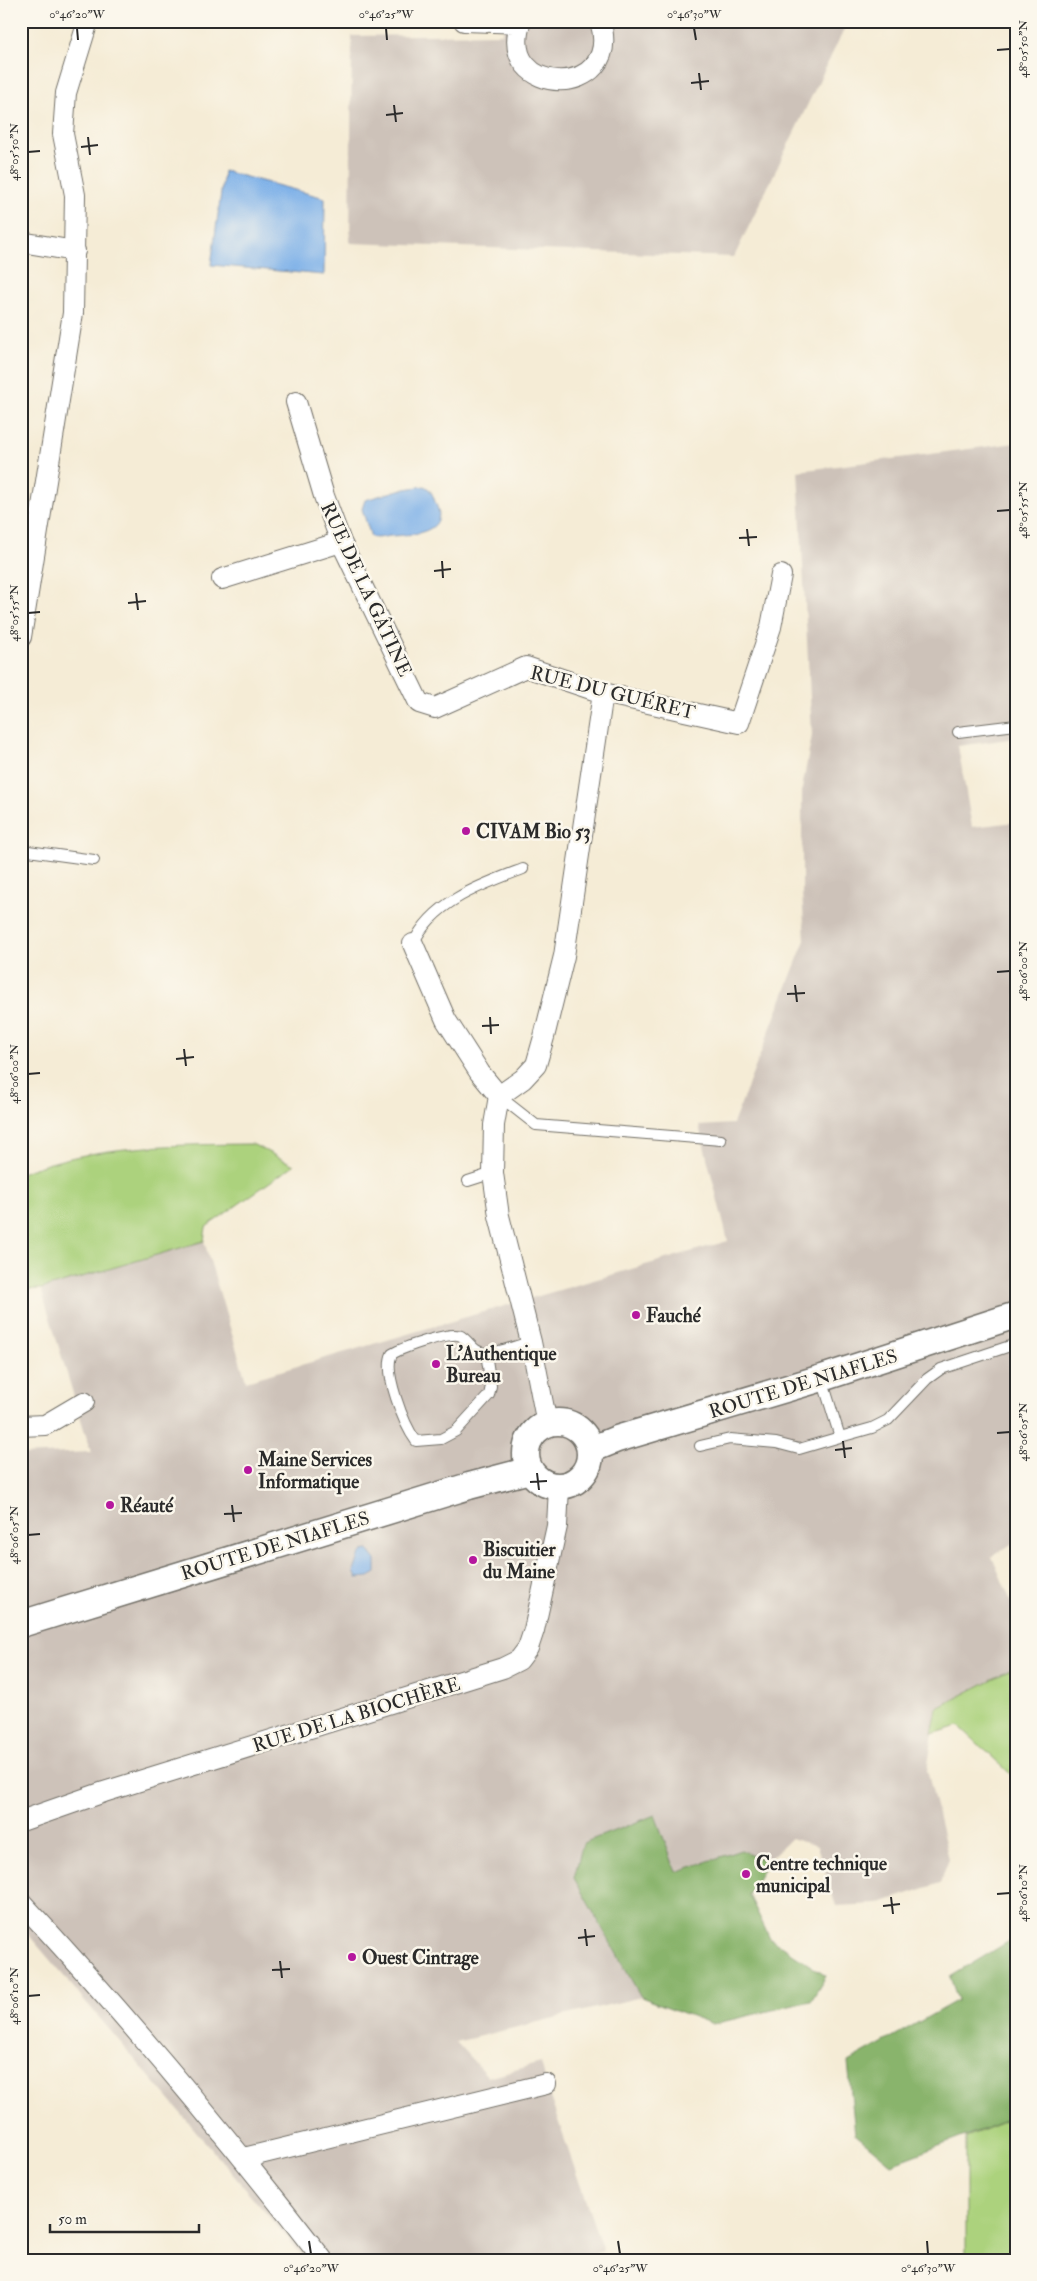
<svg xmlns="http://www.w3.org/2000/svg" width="1037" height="2281" viewBox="0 0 1037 2281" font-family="'IM FELL Double Pica',serif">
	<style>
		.industrial { fill: #cdc2b9 }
		.green { fill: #acd27d; stroke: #6c7e54 }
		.forest { fill: #89b46c; stroke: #5a704c }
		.water { fill: #7aafe8; stroke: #526d8a }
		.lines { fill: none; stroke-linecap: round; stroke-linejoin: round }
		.service-casing { stroke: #726f67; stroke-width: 12 }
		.minor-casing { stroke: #726f67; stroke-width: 22 }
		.tertiary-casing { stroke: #726f67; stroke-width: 29 }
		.service { stroke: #fff; stroke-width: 10 }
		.minor { stroke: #fff; stroke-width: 20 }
		.tertiary { stroke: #fff; stroke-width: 26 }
		.ticks { fill: none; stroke: #2b2b2b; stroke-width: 2 }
		.poi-dot { fill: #b5179e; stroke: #fbf7ec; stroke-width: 2 }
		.labels { text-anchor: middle; stroke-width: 5; stroke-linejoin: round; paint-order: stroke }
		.street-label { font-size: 19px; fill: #2b2b2b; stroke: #fbf7ec }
		.poi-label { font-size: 19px; font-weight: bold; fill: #2b2b2b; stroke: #fbf7ec; text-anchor: start }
		.neatline { fill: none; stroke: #2b2b2b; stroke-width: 2 }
		.ticks-label { font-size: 12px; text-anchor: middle; fill: #2b2b2b }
	</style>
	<rect width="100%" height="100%" fill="#fbf7ec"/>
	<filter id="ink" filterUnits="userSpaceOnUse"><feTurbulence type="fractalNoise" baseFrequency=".02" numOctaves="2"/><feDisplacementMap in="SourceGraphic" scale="10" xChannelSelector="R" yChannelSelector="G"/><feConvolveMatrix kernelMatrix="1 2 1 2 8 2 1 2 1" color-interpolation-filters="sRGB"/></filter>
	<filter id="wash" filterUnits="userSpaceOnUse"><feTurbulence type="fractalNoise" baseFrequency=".0096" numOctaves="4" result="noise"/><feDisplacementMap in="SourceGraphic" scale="20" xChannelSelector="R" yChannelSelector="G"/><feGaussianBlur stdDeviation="1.12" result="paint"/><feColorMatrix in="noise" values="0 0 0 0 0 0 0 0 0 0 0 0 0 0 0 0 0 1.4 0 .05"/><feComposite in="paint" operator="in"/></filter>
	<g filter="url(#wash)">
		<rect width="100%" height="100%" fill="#f5ecd6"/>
		<!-- industrial -->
		<path class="industrial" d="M506 21H848L734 257 350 243 352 36 502 34Z
			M1016 443V738L958 746 972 827 1016 822V1131L1007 1133 1016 1177V1541L992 1557 1016 1613V1667L937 1709 927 1770 949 1859 940 1883 877 1904 836 1906 817 1846 791 1838 767 1861 741 1850 676 1872 574 1878 641 1997 456 2042 488 2077 541 2063 550 2097 603 2251 575 2260H306L21 1926V1455L91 1452 41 1289 204 1241 246 1381 728 1241 699 1126 733 1124 805 940 802 893V789L812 735 798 471Z"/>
		<!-- green -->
		<path class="green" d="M252 1144 294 1165 206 1227 204 1241 41 1289 21 1290V1173C95 1144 175 1145 252 1144Z
			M1016 1667V1779L959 1726 932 1734 937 1708Z
			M1016 2117V2260H966V2137Z"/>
		<!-- forest -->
		<path class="forest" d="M655 1815 676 1872 741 1850 767 1861 749 1895 770 1939 826 1976 811 2001 713 2024 641 1997 574 1878 583 1843Z
			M1016 1937V2117L891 2164 855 2134 848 2062 958 2000 950 1977Z"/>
		<!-- water -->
		<path class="water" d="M224 171 325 198 324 275 211 265Z
			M424 486C432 489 433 497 436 504 450 534 409 535 390 536 383 537 377 539 371 537L362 509 365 500 399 490Z
			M368 1550 376 1560V1573L369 1577 357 1578 354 1572 359 1556 363 1551Z"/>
	</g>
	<g filter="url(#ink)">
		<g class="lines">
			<!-- service casing -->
			<g class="service-casing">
				<path id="service" d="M958 732 1016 725
					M21 850 94 860
					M413 944C433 901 481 885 523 869
					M499 1096 536 1125 721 1140
					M468 1181 493 1173
					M486 1353 491 1386 489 1395 456 1431 441 1439 416 1441C404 1425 383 1372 392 1354 402 1348 452 1330 461 1336 470 1342 474 1353 486 1353 499 1353 517 1345 531 1342
					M840 1437 872 1428 888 1420 927 1379 941 1369 1016 1344
					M700 1446 730 1439 776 1443 799 1449 840 1437 822 1379"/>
			</g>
			<!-- minor casing -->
			<g class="minor-casing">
				<path id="minor" d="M464 21 520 23
					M521 21C494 99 625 101 600 21
					M21 242 75 251
					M296 402 324 496 341 542 419 703 435 708 526 667 603 693 739 723 771 627 781 575
					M222 579 341 542
					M21 637 73 313 75 195 63 134 66 93 88 21
					M413 944 446 1020 480 1073 499 1096 494 1125 493 1173 499 1216 531 1342 547 1424
					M499 1096 523 1079 536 1065 544 1037 564 956 603 693
					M21 1426 45 1425 84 1402
					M21 1821 104 1792 503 1668 519 1660 528 1648 534 1630 557 1526 559 1487
					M21 1902C128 2017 227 2136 323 2260
					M244 2158 546 2084"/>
			</g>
			<!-- tertiary casing -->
			<g class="tertiary-casing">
				<path id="tertiary" d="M526 1454a32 32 0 1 1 64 0a32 32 0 1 1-64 0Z
					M590 1450 617 1439 822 1378 1016 1315
					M21 1624 469 1486 530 1470"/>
			</g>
			<!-- service -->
			<use href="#service" class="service"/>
			<!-- minor -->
			<use href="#minor" class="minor"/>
			<!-- tertiary -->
			<use href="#tertiary" class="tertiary"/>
		</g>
	</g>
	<!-- ticks -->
	<path class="ticks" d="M77 28 78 40M386 28 387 40M694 28 696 40M997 50 1010 49M699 73 701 90M691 83 709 81M394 105 396 122M386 115 403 113M88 137 90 155M81 147 98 145M28 152 40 151M997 511 1010 510M747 529 749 546M739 538 757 537M442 561 443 578M434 571 451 569M136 593 138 610M128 603 146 601M28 613 40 612M997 972 1010 971M795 985 797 1002M787 994 805 993M490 1017 491 1034M482 1026 499 1025M184 1049 186 1066M176 1059 194 1057M28 1074 40 1073M997 1433 1010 1432M843 1441 845 1458M835 1450 852 1448M537 1473 539 1490M530 1482 547 1481M232 1505 234 1522M224 1514 242 1513M28 1535 40 1534M997 1894 1010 1893M891 1897 893 1914M883 1906 900 1904M585 1929 587 1946M578 1938 595 1936M280 1961 282 1978M272 1970 290 1969M28 1996 40 1995M309 2241 311 2254M618 2241 620 2254M927 2241 928 2254"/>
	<!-- markers -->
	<g class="poi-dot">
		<circle cx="466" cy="831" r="5"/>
		<circle cx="636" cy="1315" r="5"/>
		<circle cx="436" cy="1364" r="5"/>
		<circle cx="248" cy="1470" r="5"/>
		<circle cx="110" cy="1505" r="5"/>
		<circle cx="473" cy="1560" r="5"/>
		<circle cx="746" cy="1874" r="5"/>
		<circle cx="352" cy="1957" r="5"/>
	</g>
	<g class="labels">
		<!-- street labels -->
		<g class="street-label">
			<text transform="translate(367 589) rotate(65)" y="7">RUE DE LA GÂTINE</text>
			<text transform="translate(613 692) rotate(14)" y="7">RUE DU GUÉRET</text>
			<text transform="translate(803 1383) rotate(-17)" y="7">ROUTE DE NIAFLES</text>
			<text transform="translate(275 1545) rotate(-17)" y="7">ROUTE DE NIAFLES</text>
			<text transform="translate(356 1714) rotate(-17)" y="7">RUE DE LA BIOCHÈRE</text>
		</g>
		<!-- poi labels -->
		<g class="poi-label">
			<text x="476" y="838">CIVAM Bio 53</text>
			<text x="646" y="1322">Fauché</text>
			<text x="446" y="1360">L'Authentique<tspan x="446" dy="22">Bureau</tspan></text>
			<text x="258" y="1466">Maine Services<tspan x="258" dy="22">Informatique</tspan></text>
			<text x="120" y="1512">Réauté</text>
			<text x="483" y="1556">Biscuitier<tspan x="483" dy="22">du Maine</tspan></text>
			<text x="756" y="1870">Centre technique<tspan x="756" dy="22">municipal</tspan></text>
			<text x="362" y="1964">Ouest Cintrage</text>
		</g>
	</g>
	<!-- margin -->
	<rect width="1037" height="2281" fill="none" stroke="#fbf7ec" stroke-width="55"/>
	<!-- scale -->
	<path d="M50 2224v8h149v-8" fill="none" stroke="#2b2b2b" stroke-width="2.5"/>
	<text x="58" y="2224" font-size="15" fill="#2b2b2b" stroke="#fbf7ec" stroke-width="4" paint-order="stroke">50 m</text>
	<rect x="28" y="28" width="982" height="2226" class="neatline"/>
	<g class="ticks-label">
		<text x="77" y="18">0°46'20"W</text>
		<text x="386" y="18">0°46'25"W</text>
		<text x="694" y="18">0°46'30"W</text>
		<text transform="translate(1023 49) rotate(-90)" y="4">48°05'50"N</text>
		<text transform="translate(14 152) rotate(-90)" y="4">48°05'50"N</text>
		<text transform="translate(1023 510) rotate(-90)" y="4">48°05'55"N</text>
		<text transform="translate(14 613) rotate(-90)" y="4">48°05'55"N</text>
		<text transform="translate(1023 971) rotate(-90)" y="4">48°06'00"N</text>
		<text transform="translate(14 1074) rotate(-90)" y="4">48°06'00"N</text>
		<text transform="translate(1023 1432) rotate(-90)" y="4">48°06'05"N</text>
		<text transform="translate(14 1535) rotate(-90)" y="4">48°06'05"N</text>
		<text transform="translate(1023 1893) rotate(-90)" y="4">48°06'10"N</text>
		<text transform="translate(14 1996) rotate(-90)" y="4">48°06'10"N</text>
		<text x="311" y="2272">0°46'20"W</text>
		<text x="620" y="2272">0°46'25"W</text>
		<text x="928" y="2272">0°46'30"W</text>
	</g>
</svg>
